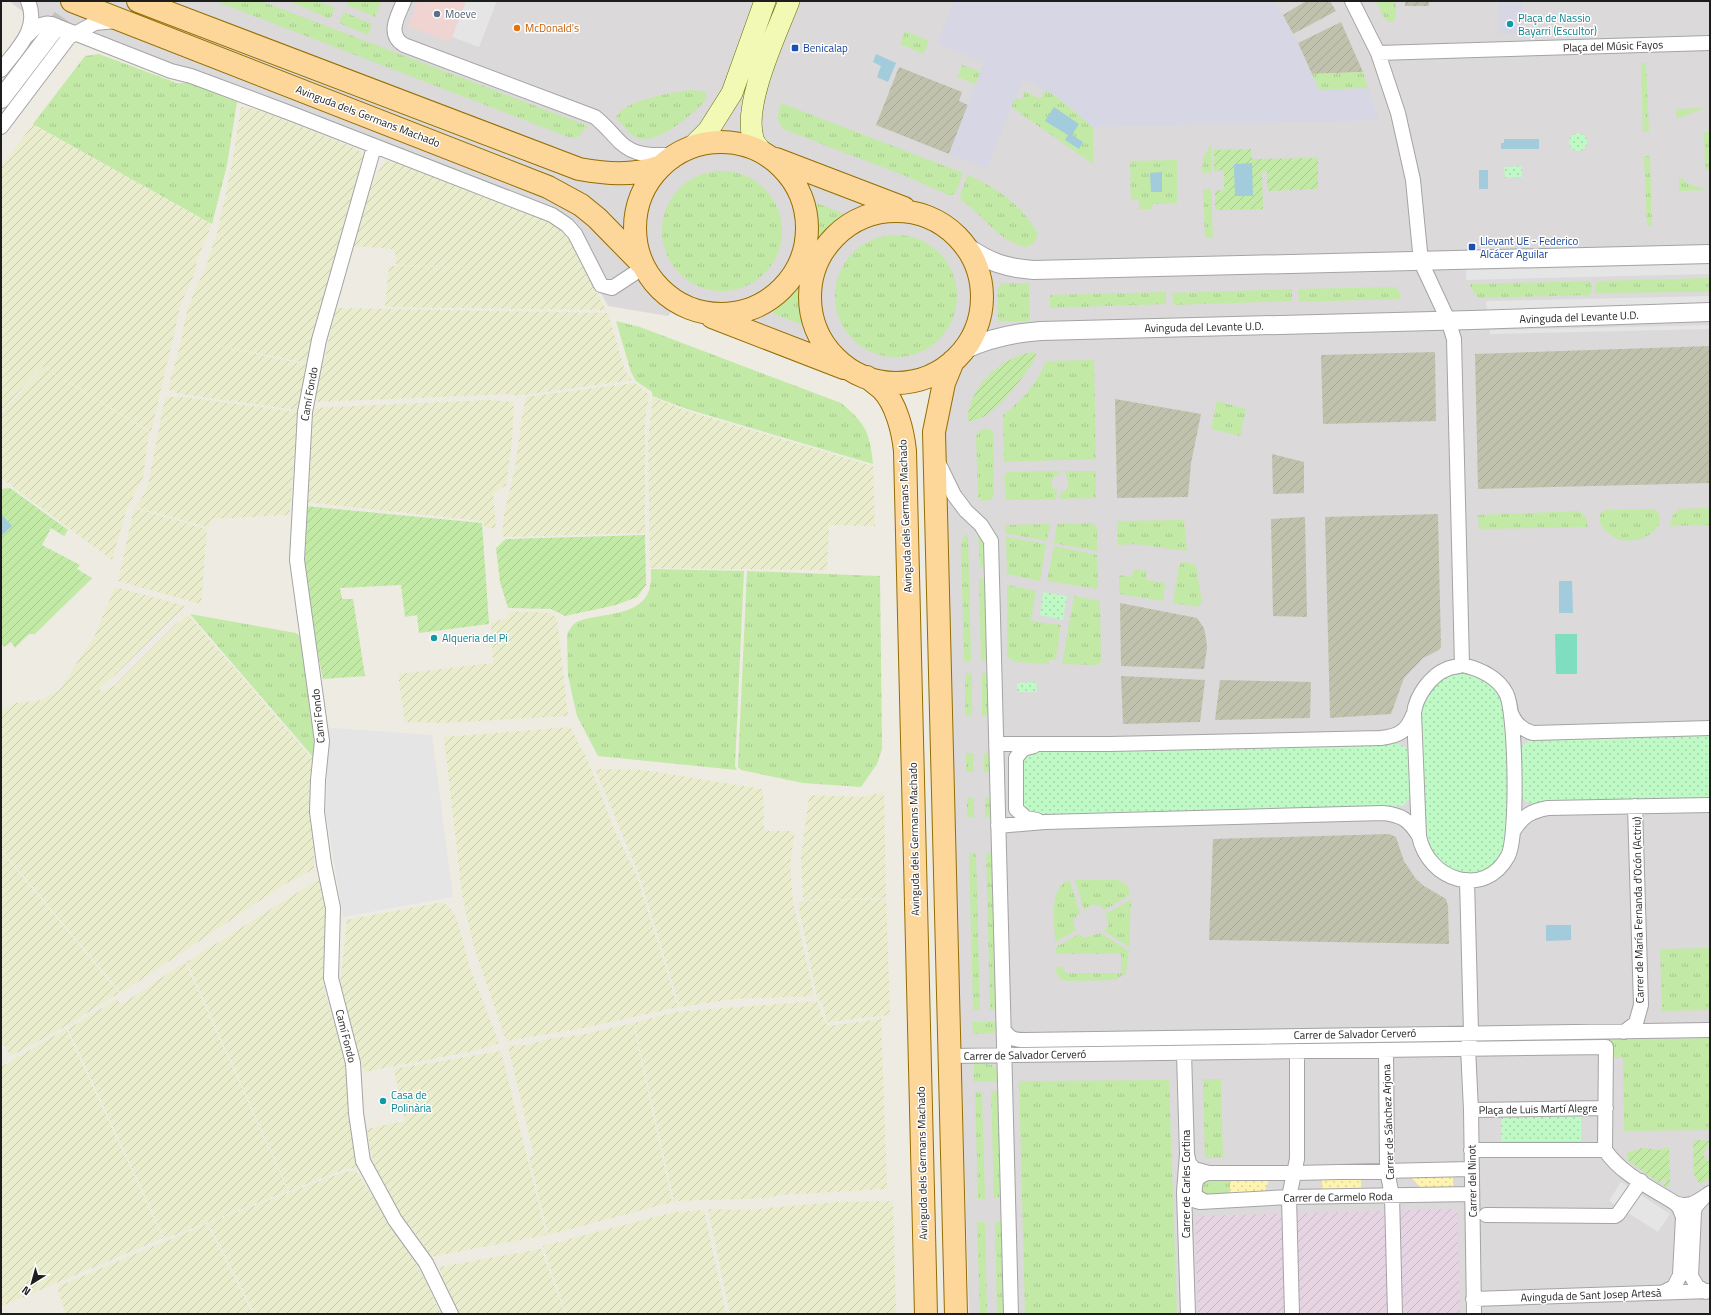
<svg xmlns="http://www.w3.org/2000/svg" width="1711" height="1315" viewBox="0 0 1711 1315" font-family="'Titillium Web',sans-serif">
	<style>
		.residential { fill: #dbd9d9 }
		.commercial { fill: #efd4d1 }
		.industrial { fill: url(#industrial-furrows) }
		.construction { fill: url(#construction-furrows) }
		.farmland { fill: url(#farmland-furrows) }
		.grass { fill: url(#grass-tufts) }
		.sand { fill: url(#sand-dots) }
		.park { fill: url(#park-dots) }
		.garden { fill: url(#garden-furrows) }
		.pitch { fill: #7fdebf }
		.parking { fill: #e5e5e5 }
		.plaza { fill: #d7d6e4 }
		.water { fill: #a2cbdc }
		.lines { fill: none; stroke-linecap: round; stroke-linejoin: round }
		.tertiary-tunnel { stroke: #c4c2bb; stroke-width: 18; stroke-dasharray: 18 9; stroke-linecap: butt }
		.minor-casing { stroke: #a4a4a4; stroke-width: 16 }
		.tertiary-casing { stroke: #a4a4a4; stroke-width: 20 }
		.secondary-casing { stroke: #607304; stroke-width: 22 }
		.primary-casing { stroke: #956d00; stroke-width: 24 }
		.minor { stroke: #fff; stroke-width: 14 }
		.tertiary { stroke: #fff; stroke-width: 18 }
		.secondary { stroke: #f2f9b5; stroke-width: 21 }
		.primary { stroke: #fcd799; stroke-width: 22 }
		.service-dot { fill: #5c6f8a; stroke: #fff; stroke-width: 1.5 }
		.culture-dot { fill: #0f9aa8; stroke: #fff; stroke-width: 1.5 }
		.food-dot { fill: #e8710a; stroke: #fff; stroke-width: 1.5 }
		.transit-dot { fill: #1a4fb4; stroke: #fff; stroke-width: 1.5 }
		.labels { text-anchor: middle; stroke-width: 3; stroke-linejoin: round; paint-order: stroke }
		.service-label { font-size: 11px; fill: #4e5e75; stroke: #fff; text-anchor: start }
		.culture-label { font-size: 11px; fill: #0d838f; stroke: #fff; text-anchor: start }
		.food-label { font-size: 11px; fill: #c56008; stroke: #fff; text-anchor: start }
		.street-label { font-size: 11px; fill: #1d1d1d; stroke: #fff }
		.transit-label { font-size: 11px; fill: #164399; stroke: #fff; text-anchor: start }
	</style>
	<defs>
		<pattern id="industrial-furrows" width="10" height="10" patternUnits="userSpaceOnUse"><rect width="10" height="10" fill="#e7d4e2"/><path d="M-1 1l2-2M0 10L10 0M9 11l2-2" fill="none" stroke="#c6b6c1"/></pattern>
		<pattern id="construction-furrows" width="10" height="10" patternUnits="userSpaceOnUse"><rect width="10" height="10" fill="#c1c2ae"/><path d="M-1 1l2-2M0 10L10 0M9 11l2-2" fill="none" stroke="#a5a695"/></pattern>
		<pattern id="farmland-furrows" width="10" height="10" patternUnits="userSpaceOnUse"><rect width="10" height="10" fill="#e9edcd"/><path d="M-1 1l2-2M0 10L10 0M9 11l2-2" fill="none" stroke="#c7cbb0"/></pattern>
		<pattern id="grass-tufts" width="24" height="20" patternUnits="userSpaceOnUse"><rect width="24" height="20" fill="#c3e9a7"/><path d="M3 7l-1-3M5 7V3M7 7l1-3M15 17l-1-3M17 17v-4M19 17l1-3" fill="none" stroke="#a7c78f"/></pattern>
		<pattern id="sand-dots" width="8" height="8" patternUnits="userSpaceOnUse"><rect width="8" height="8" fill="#fff4af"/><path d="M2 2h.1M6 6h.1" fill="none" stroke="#dad196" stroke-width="1.8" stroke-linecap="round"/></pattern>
		<pattern id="park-dots" width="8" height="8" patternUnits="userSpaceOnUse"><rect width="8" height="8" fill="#bef9c6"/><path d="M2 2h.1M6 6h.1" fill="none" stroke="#a3d5aa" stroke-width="1.8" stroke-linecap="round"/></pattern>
		<pattern id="garden-furrows" width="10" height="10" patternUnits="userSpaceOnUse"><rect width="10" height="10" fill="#c3e9a7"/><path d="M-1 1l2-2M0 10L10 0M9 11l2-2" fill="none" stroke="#a7c78f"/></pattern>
	</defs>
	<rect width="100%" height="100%" fill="#eeebe2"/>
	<!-- residential -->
	<path class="residential" d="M9 1H1710V1314H969L945 528 938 369 913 386 893 384 843 368 678 303 668 316 608 306 569 234 556 221 44 28Z"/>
	<!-- commercial -->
	<path class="commercial" d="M418 1H466L450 42 408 26Z"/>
	<!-- industrial -->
	<path class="industrial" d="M1457 1209 1460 1314H1198L1195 1216Z"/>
	<!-- construction -->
	<path class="construction" d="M1306 1H1330L1336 11 1293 34 1283 15Z
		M1405 1H1429V6H1405Z
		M1341 22 1363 72 1312 74 1298 43Z
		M899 67 962 92 959 101 968 105 949 154 876 125Z
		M1710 346V483L1478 489 1475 354Z
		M1435 352 1436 421 1323 424 1321 355Z
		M1115 399 1201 414 1191 463 1188 497 1117 498Z
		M1272 454 1304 462V493L1273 494Z
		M1438 514 1441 647 1439 650 1423 658 1404 678 1391 714 1330 718 1325 517Z
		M1305 517 1307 617 1273 616 1271 519Z
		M1120 603 1197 618 1204 628 1206 638 1207 648 1204 669 1121 666Z
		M1121 676 1205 680 1200 722 1123 724Z
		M1220 680 1311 682 1310 718 1215 720Z
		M1389 834 1396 837 1404 861 1416 879 1424 886 1446 899 1448 906 1449 944 1209 940 1213 839Z"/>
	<!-- farmland -->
	<path class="farmland" d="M241 107 256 109 358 149 363 156 306 363 181 338 188 307 207 264 218 230 232 164Z
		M33 124 212 224 196 262 197 268 181 303 151 432 42 366 1 411V168Z
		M385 161 398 162 556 224 572 243 584 269 606 310 385 307 389 266 475 267 396 265 395 251 393 249 353 246 371 184Z
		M335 308 608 313 625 371 632 380 517 396 510 394 317 402 315 400 314 394 327 349Z
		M182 338 307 365 297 410 180 394 168 389Z
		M43 367 149 432 143 477 126 511 112 560 1 478V414Z
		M635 383 649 395 645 419V533L504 537 502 535 504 515 515 468 522 417 526 397Z
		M165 397H183L298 412 290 511 288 515 211 519 209 527H207L135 507 142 498 148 485Z
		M653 397 687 411 873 466 875 526 829 525 827 570 650 568 648 441Z
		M489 400 512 402 514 404 512 441 506 485 493 493 496 528H485L483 521 304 502 311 408Z
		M134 508 207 529 201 604 118 581Z
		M115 587 185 606 115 675 99 688 102 692 114 686 176 624 188 615 314 761 309 798 314 832V869L285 884 121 993 1 849V711L15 703 42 700 60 689 95 635Z
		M510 611 552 613 557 619 568 716 441 723 405 722 398 674 493 663 491 623 506 618Z
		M570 727 588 761 614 829 636 874 678 1007 583 1028 506 1041 473 944 462 894 444 737Z
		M595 769 643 770 763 789 764 831H795L790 864 793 902 814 996 733 999 680 1007 638 872Z
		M884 792 886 898 803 900 801 857 809 797 811 795 862 797Z
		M1 851 119 993 64 1027 11 1056 1 1041Z
		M319 879 328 916 329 948 323 962 324 990 345 1059 359 1168 345 1169 289 1191 187 962Z
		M886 899 890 1015 827 1022 823 1005 817 997 798 903 800 901Z
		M443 902 452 910 457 920 470 968 499 1043 474 1051 364 1072 340 985 347 920Z
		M185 962 288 1191 167 1238 164 1237 68 1029 117 999 121 1005Z
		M817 1001 825 1022 829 1026 881 1019 887 1189 779 1195 768 1198 674 1201 634 1023 675 1012Z
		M633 1023 672 1202 548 1235 529 1156 534 1155 508 1046 527 1045 549 1039 586 1034Z
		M66 1029 163 1238 2 1306 1 1067Z
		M501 1051 546 1235 430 1257 420 1239 398 1211 373 1166 367 1129 405 1121 394 1069Z
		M356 1171 421 1272 441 1314H255L208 1223 344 1172Z
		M893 1201 896 1314H730L708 1209 746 1210 835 1202Z
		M704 1210 726 1314H566L543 1246 674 1212Z
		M207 1224 253 1314H66L57 1287Z
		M541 1249 565 1314H458L446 1289 439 1267Z"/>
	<!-- grass -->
	<path class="grass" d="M215 1H261L588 126 578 137 571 138Z
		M289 1H317L335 8 330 19Z
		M348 1H381L375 17 347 5Z
		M1376 1H1396V18L1393 21 1389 22 1384 18Z
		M344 12 372 24 368 35 339 23Z
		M905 31 929 41 923 54 900 44Z
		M99 54 177 83H191L237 102 227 165 212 224 33 124 85 56Z
		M1641 63H1646L1649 132H1643Z
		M962 65 981 72 976 84 957 77Z
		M1363 72 1368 88 1319 90 1312 74Z
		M691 90 706 92V100C694 113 655 148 635 137 628 133 622 124 616 117 627 99 671 93 691 90Z
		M1045 90 1056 96 1093 127V164L1011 107 1014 97 1022 100 1025 91 1040 99Z
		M781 103 963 173 956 192 952 195H949L903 175 788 131 782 128 777 118Z
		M1705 108 1677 119 1676 109Z
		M1704 132H1710V170H1705Z
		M1211 145 1212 172 1202 173 1203 158Z
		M1644 156H1649L1650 158 1652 226H1647Z
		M1177 160V203L1153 204 1152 209H1139V200H1131L1130 161Z
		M662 231a60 60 0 1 1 120 0a60 60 0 1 1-120 0Z
		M968 175C997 188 1022 205 1038 234L1034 243 1026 247C998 242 983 214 961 200L960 195Z
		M1679 178 1685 180V183L1708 190 1679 191Z
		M1203 189H1211L1213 237 1205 238Z
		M817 203 842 213 846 216V220L827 237 810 263 805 289 807 321 800 324 776 315 771 310C773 302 786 295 792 288 805 272 812 252 813 231 813 223 811 215 811 207Z
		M835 296a61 61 0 1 1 122 0a61 61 0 1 1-122 0Z
		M1710 278V292L1595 293 1596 282 1598 281Z
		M1589 281 1591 283 1592 292 1589 295 1478 298 1470 286 1471 284Z
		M1002 283H1029L1030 321H998V288Z
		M1396 287 1401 295V298L1397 299 1299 302 1298 289Z
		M1292 289V301L1173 305 1172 293Z
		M1166 292V304L1050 308V295Z
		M616 321 640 327 841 403C865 423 870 432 873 464L687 409 652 396V392L636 381 631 372Z
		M1094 360 1096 459 1004 462 1003 415C1022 401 1037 383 1046 361Z
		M1217 401 1246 409 1240 436 1211 429Z
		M985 428 991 430 993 434 994 495 991 500 983 501 978 498V495L976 436 979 431Z
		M1061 471 1060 474 1054 477C1050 482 1051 488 1057 491L1056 499 1006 500 1004 477 1007 472Z
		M1065 471H1096V498L1059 499 1061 492 1066 490 1069 485Z
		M1710 508V525L1672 526 1669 528 1673 515 1679 509Z
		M1654 509C1676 524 1633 556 1607 532 1600 526 1598 520 1601 512L1606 510Z
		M1579 511 1586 517 1588 527 1479 529 1478 515Z
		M1184 520 1187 551 1134 544 1118 545 1117 521Z
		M1093 523 1097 528V551L1054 543 1057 524Z
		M1050 524 1047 541 1005 533V525Z
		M978 530 985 546 986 568 980 567Z
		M964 535H968L971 661H964L961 544Z
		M1006 537 1046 544 1040 581 1007 574Z
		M1054 546 1097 555 1098 589 1047 581Z
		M1182 562 1192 563 1196 566 1202 602 1198 607 1173 603 1179 566Z
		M651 569 744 571 735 766 737 770 598 756 577 716 568 676 567 634C570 629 573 623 579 621 600 613 644 617 650 587 651 582 651 575 651 569Z
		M1133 569 1147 571 1146 580 1165 583 1163 601 1119 594V575L1132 577Z
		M747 571 880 576 882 749 877 764 861 787 803 783 741 770 738 767Z
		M979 578 987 579 989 660 981 661Z
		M1007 585 1036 591 1031 621 1061 625 1056 659H1049V664L1014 662 1007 656Z
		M1074 596 1100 601 1101 661 1097 665 1062 664Z
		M190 614 296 633 301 637 317 741 314 758Z
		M965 673H972V716H965Z
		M982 673H989L990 715H982Z
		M966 753H973V772H966Z
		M984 753H991V772H984Z
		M967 798H974V817H967Z
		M985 798H992V817H985Z
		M969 853H976L980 1010H973Z
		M986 853H993L997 1010H990Z
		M1117 880C1124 882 1130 886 1130 895L1104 910 1101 906 1094 904 1084 910 1075 880Z
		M1066 881H1070L1080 913C1073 918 1072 921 1076 930L1055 942C1055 922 1048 894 1066 881Z
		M1131 900 1129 947 1104 931 1109 925 1105 914Z
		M1100 933 1129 951 1126 973 1115 980 1068 981 1060 979 1056 972 1055 968 1064 967 1065 973H1121V954H1056V947L1079 934 1084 938Z
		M1710 948V1010L1662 1011 1660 949Z
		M972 1022H998L996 1031 993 1033 973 1034Z
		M1710 1038V1130L1624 1131 1623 1058H1611L1610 1040Z
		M974 1062 992 1065 998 1072 999 1081 974 1082Z
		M1203 1079H1221L1223 1158H1205Z
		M1169 1080 1177 1314H1025L1019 1081Z
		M991 1091H999L1001 1198H994Z
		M975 1092H982L985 1199H978Z
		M1230 1179V1193L1203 1194 1201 1193 1203 1180Z
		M977 1222H985L987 1314H980Z
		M995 1222H1002L1004 1314H997Z"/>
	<!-- sand -->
	<path class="sand" d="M1410 1176H1453V1188H1421Z
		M1361 1178V1190L1322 1191V1179Z
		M1230 1179H1269L1265 1192 1230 1193Z"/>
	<!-- park -->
	<path class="park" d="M1569 142a9 9 0 1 1 18 0a9 9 0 1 1-18 0Z
		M1522 166V177L1505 178 1504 167Z
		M1043 592 1067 596 1063 620 1040 615Z
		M1461 672 1476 675 1492 685 1501 698 1505 713 1509 833 1505 848 1492 866 1483 872 1467 875 1444 867 1426 842 1421 715C1425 690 1437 678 1461 672Z
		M1036 682 1037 692H1017V683Z
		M1710 735V799L1535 804 1526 802 1519 793 1520 747 1529 741Z
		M1396 744C1404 745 1408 748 1409 755L1410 798 1403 806 1036 816 1023 810 1021 761 1028 754 1033 752Z
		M1501 1115H1581V1141H1501Z"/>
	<!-- garden -->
	<path class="garden" d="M1251 149 1252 159 1318 158V189L1269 191 1267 187V171H1262L1263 209 1215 210V191L1224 190V170L1214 171V150Z
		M1033 352 1036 354 1034 360C1024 377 990 423 969 421 966 417 968 413 969 409 976 381 1005 356 1033 352Z
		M10 488 68 530 64 536 51 528 42 545 80 565 77 569 92 578 35 634H29L15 648 11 642 4 647 1 643V489Z
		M305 506 482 523 489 624 419 633 417 615 405 617 401 585 340 588 342 599H353L365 676 323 679 314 635 304 563Z
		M645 535 646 585 637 597 616 605 565 616 551 609 508 608 500 582 496 548 506 539Z
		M1699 1140 1710 1141 1703 1155 1710 1162V1178L1700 1184 1694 1175 1693 1141Z
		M1669 1147 1670 1183 1667 1188 1663 1185 1666 1183V1180H1662L1661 1184 1627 1160 1628 1152 1643 1148 1660 1150Z"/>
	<!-- pitch -->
	<path class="pitch" d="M1555 634H1577V674H1556Z"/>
	<!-- parking -->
	<path class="parking" d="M466 1H497L479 47 452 37Z
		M1710 264V274L1466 280V270Z
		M1710 296V305L1487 310 1486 301Z
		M1710 325V329L1490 334V330Z
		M334 728 432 735 453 897 343 917 326 814 328 729Z
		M1621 1182 1670 1214 1658 1232 1609 1201Z"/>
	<!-- plaza -->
	<path class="plaza" d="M954 1H1274L1293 34 1319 90 1368 88 1379 120 1093 127 1056 96 1023 79 987 168 949 154 984 63 937 44Z
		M1498 1H1522L1523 33 1499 34Z"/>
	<!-- water -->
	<path class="water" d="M876 54 896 63 888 82 877 77 881 66 873 62Z
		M1054 107 1079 124 1072 135 1083 142 1079 149 1065 140 1068 135 1045 121Z
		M1504 139H1539V149H1501V143H1504Z
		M1252 163 1253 196H1235L1234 164Z
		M1479 170H1488V189H1479Z
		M1162 172V192H1151L1150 173Z
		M1 514 12 526 1 536Z
		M1559 581H1572L1573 613H1559Z
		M1546 925H1571V940L1546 941Z"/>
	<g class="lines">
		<!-- tertiary-tunnel -->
		<path class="tertiary-tunnel" d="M52 32 73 1"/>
		<!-- minor casing -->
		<g class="minor-casing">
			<path id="minor" d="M404 1C398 16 386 34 404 45L595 117C605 125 612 134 621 143 636 157 655 155 674 155
				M1352 1 1378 53 1398 113 1413 180 1421 262 1448 320 1454 339 1462 665
				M59 27 171 71 191 76 290 113 552 215 567 225 575 234 601 285 612 288 644 267
				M28 35C39 22 52 19 64 32
				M1378 53 1710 43
				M1 70C17 49 40 29 28 1
				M1 127 69 37 95 23 116 21
				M374 147 319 340 305 412 297 560 322 741 318 780 317 812 324 864 333 908 331 978 353 1063 356 1113 363 1161 395 1220 426 1263 451 1314
				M938 462 954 495 966 511 981 525 991 541 1011 1314
				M1462 665C1480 669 1497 676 1506 693 1516 711 1518 837 1508 856 1485 899 1428 881 1419 836L1414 713C1416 696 1431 675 1447 669 1451 667 1457 667 1462 665Z
				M1512 715C1516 725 1523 730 1533 733L1710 728
				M996 744H1110L1381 738C1399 736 1407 731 1413 715
				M1034 746 1023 749 1016 758V809L1026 818 1037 820
				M998 826 1045 822 1383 813C1402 815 1409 820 1419 836
				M1514 830C1523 816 1531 811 1548 808L1710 805
				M1467 880 1471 1032 1468 1048 1471 1110 1474 1314
				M1004 1030C1009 1039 1015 1040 1025 1040L1710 1030
				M1624 1032 1636 1023 1641 1005 1635 806
				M1386 1050 1387 1170 1392 1196 1395 1314
				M1184 1053 1187 1154 1184 1192 1188 1314
				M949 1056 1606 1047 1605 1150C1621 1174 1651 1188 1675 1203 1689 1209 1698 1201 1710 1193
				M1471 1110 1606 1108
				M1471 1150H1605
				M1187 1154 1189 1163 1194 1169 1209 1173H1295L1471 1169
				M1184 1192 1193 1200 1200 1202 1289 1197 1472 1194
				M1703 1198 1695 1207 1694 1213 1691 1276 1697 1286 1706 1292
				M1204 1201 1195 1196C1194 1183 1195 1176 1209 1173
				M1486 1215 1615 1216 1618 1214 1641 1181
				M1664 1292 1674 1287 1680 1275 1683 1217 1679 1207 1675 1203
				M1473 1299 1710 1291
				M1292 1314 1289 1197 1297 1159V1051"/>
		</g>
		<!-- tertiary casing -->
		<g class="tertiary-casing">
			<path id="tertiary" d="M1 99 52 32
				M967 247C989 262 1006 268 1033 270L1710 254
				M964 350C989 338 1013 333 1041 331L1472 320 1710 312"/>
		</g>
		<!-- secondary casing -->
		<g class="secondary-casing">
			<path id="secondary" d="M694 145 708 131 732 93 765 1
				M763 153C760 149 754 144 753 138 743 103 776 35 789 1"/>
		</g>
		<!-- primary casing -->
		<g class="primary-casing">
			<path id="primary" d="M72 1 548 187 581 205 597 218 643 265
				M138 1 579 169C607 174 632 176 659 167
				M635 228a86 86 0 1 1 172 0a86 86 0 1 1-172 0Z
				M776 159 904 208
				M810 297a86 86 0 1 1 172 0a86 86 0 1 1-172 0Z
				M712 317 844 368
				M953 361 944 383 934 432 956 1314
				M867 377C872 381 877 385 882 389 896 403 903 431 905 451L926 1314"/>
		</g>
		<!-- minor -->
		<use href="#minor" class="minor"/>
		<!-- tertiary -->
		<use href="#tertiary" class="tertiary"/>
		<!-- secondary -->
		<use href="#secondary" class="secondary"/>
		<!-- primary -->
		<use href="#primary" class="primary"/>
	</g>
	<!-- markers -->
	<circle class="service-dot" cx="437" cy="14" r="4"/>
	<g class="culture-dot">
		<circle cx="1510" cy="24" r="4"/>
		<circle cx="434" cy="638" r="4"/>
		<circle cx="383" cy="1101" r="4"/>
	</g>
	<circle class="food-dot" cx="517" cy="28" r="4"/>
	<g class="transit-dot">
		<rect x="791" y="44" width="8" height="8" rx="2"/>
		<rect x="1468" y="243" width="8" height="8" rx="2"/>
	</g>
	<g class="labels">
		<!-- service labels -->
		<g class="service-label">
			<text x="445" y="18">Moeve</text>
		</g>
		<!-- culture labels -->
		<g class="culture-label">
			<text x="1518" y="22">Plaça de Nassio<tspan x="1518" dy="13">Bayarri (Escultor)</tspan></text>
			<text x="442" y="642">Alqueria del Pi</text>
			<text x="391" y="1099">Casa de<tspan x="391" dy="13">Polinària</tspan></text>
		</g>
		<!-- food labels -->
		<g class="food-label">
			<text x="525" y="32">McDonald's</text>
		</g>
		<!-- street labels -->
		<g class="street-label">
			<text transform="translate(1613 46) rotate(-2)" y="4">Plaça del Músic Fayos</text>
			<text transform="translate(368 116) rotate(21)" y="4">Avinguda dels Germans Machado</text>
			<text transform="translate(1579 317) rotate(-2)" y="4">Avinguda del Levante U.D.</text>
			<text transform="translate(1204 327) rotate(-1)" y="4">Avinguda del Levante U.D.</text>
			<text transform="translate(309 394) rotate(-80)" y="4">Camí Fondo</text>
			<text transform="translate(905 516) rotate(-92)" y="4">Avinguda dels Germans Machado</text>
			<text transform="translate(318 716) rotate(-96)" y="4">Camí Fondo</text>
			<text transform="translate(914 839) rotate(-91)" y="4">Avinguda dels Germans Machado</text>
			<text transform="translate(1638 910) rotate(-91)" y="4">Carrer de María Fernanda d'Ocón (Actriu)</text>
			<text transform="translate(1355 1034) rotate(-1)" y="4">Carrer de Salvador Cerveró</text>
			<text transform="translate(346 1036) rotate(76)" y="4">Camí Fondo</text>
			<text transform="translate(1025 1055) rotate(-1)" y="4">Carrer de Salvador Cerveró</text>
			<text transform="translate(1538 1109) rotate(-1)" y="4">Plaça de Luis Martí Alegre</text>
			<text transform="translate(1388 1122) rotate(-92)" y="4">Carrer de Sánchez Arjona</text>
			<text transform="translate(922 1163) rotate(-91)" y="4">Avinguda dels Germans Machado</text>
			<text transform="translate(1472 1181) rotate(-91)" y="4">Carrer del Ninot</text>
			<text transform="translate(1186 1184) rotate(-90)" y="4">Carrer de Carles Cortina</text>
			<text transform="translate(1338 1197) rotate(-1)" y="4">Carrer de Carmelo Roda</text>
			<text transform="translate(1591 1295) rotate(-2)" y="4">Avinguda de Sant Josep Artesà</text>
		</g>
		<!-- transit labels -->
		<g class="transit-label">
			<text x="803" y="52">Benicalap</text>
			<text x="1480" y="245">Llevant UE - Federico<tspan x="1480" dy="13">Alcácer Aguilar</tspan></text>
		</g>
	</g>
	<!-- border -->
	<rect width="1711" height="1315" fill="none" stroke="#1d1d1d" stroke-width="4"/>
	<!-- north arrow -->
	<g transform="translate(32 1283) rotate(217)" stroke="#ffffff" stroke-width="3" paint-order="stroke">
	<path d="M0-3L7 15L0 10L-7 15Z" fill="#1d1d1d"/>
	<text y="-6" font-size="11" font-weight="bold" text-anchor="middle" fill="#1d1d1d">N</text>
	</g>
</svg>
